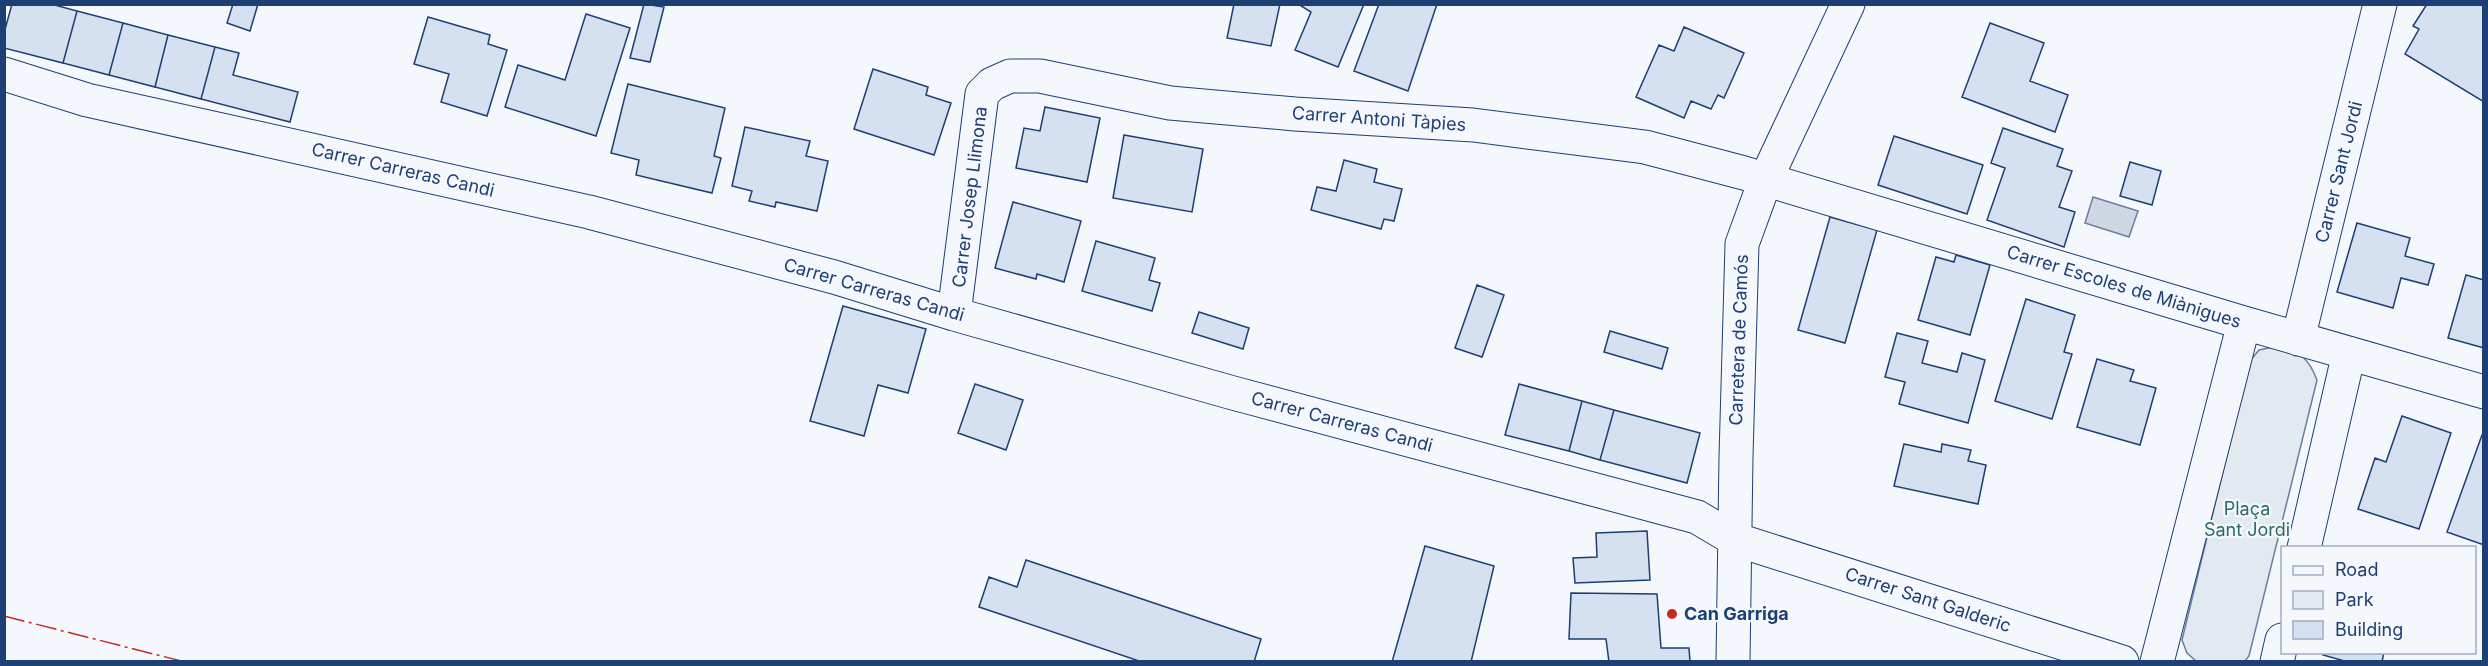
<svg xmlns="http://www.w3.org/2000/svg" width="2488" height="666" viewBox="0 0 2488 666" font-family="Inter,sans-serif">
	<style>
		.green { fill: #e3e9f0; stroke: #687fa3; stroke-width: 1.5 }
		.water { fill: #cfd7e4; stroke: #687fa3; stroke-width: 1.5 }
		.building { fill: #d5e0f0; stroke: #1d3f73; stroke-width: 1.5 }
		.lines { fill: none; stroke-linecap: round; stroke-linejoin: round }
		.minor-casing { stroke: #1d3f73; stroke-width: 35 }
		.minor { stroke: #f4f7fb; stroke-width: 33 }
		.power { stroke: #c62828; stroke-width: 1.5; stroke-dasharray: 21 4.5 3 4.5; stroke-linecap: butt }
		.poi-dot { fill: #c62828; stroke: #f4f7fb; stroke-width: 2 }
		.labels { text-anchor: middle; stroke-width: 4.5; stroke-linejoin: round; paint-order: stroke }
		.street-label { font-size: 18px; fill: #1d3f73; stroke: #f4f7fb }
		.park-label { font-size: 18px; fill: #2c6c60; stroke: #f4f7fb }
		.poi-label { font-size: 18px; font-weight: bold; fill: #1d3f73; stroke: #f4f7fb; text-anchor: start }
	</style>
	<rect width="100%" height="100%" fill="#f4f7fb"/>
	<!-- green -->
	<path class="green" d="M2278 346C2301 353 2308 357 2317 380L2249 656 2245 661H2196L2187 653 2182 640 2250 361 2259 350Z"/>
	<!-- water -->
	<path class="water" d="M2093 197 2138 211 2129 237 2085 223Z"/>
	<!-- building -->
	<path class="building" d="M12 4H51L77 11 63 63 4 48V33Z
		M233 4H258L250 31 227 23Z
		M644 4 664 7 650 62 630 58Z
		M1234 4H1280L1271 46 1227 38Z
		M1298 4H1364L1338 67 1295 50 1311 12Z
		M1379 4H1437L1408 91 1354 71Z
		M2427 4H2484V102L2405 54 2419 29 2413 26Z
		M77 11 123 23 109 75 63 63Z
		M586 14 630 28 596 136 505 107 518 65 565 80Z
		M428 17 490 35 488 44 507 50 487 116 441 102 449 74 414 64Z
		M123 23 168 35 155 87 109 75Z
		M1990 23 2044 43 2030 81 2068 95 2055 132 1962 97Z
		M1684 27 1744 53 1724 98 1718 95 1711 109 1691 101 1684 118 1636 97 1659 45 1674 51Z
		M168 35 215 47 201 99 155 87Z
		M215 47 239 53 233 75 298 92 290 122 201 99Z
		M873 69 928 87 926 95 951 103 934 155 854 129Z
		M628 84 725 108 714 156 721 158 712 193 636 175 639 160 611 153Z
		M1045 107 1100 118 1087 182 1016 168 1024 128 1040 131Z
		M745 127 810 141 806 156 828 161 817 211 776 202 775 207 749 201 752 191 732 186Z
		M2003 128 2063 149 2057 166 2072 171 2059 207 2075 212 2064 247 1987 220 2005 168 1991 163Z
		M1124 135 1203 149 1192 212 1113 198Z
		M1894 136 1983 165 1967 214 1878 185Z
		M1344 160 1377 169 1374 182 1402 189 1394 221 1384 219 1381 229 1311 210 1317 187 1336 191Z
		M2130 162 2161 171 2152 205 2120 196Z
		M1013 202 1081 221 1064 282 1037 274 1036 279 995 268Z
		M1830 217 1877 230 1845 343 1798 330Z
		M2357 223 2410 238 2405 256 2434 264 2428 285 2401 278 2393 308 2337 292Z
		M1096 241 1155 258 1149 280 1160 283 1152 311 1082 291Z
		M1956 255 1990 265 1970 335 1918 320 1936 257 1954 262Z
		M2466 275 2484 280V348L2448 338Z
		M1477 285 1504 295 1482 357 1455 348Z
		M2026 299 2075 315 2064 352 2072 354 2052 419 1995 401Z
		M843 306 926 329 908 393 878 385 864 436 810 421Z
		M1199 312 1249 328 1243 349 1192 333Z
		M1610 331 1668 348 1662 369 1604 352Z
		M1897 333 1928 341 1922 363 1957 372 1962 353 1985 360 1968 423 1899 404 1905 382 1885 377Z
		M2097 359 2134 370 2130 381 2156 388 2140 445 2077 427Z
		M975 384 1023 400 1006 450 958 433Z
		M1519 384 1582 401 1569 451 1505 435Z
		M1582 401 1614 410 1600 460 1569 451Z
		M1614 410 1700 433 1687 483 1600 460Z
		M2402 416 2451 433 2419 529 2358 509 2375 458 2386 462Z
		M2482 435 2484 436V545L2447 532Z
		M1904 444 1941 452 1942 444 1971 450 1968 461 1986 465 1978 504 1894 486Z
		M1647 531 1650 580 1575 583 1573 558 1597 557 1596 533Z
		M1425 546 1494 566 1471 662H1392Z
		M1026 560 1261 639 1254 662H1142L979 607 989 577 1017 587Z
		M1571 593 1657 594 1661 648H1689L1690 662H1609L1606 639H1569Z
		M2323 652H2384L2382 662H2348L2323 655Z"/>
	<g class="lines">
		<!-- minor casing -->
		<g class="minor-casing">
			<path id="minor" d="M4 74 87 100 589 212 834 277 954 314 1233 393 1697 517 1734 539 2122 662
				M954 314 982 94 992 84 1010 76H1040L1170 103 1295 114 1473 125 1645 147 1744 173 2244 323 2484 392
				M2298 339 2380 4
				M2304 548 2349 353
				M1733 662 1736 457 1742 244 1765 181 1848 4
				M2157 662 2244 323
				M2277 662 2282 640"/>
		</g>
		<!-- minor -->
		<use href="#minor" class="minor"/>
		<!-- power -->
		<path class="power" d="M4 616 185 662"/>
	</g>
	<!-- markers -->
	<circle class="poi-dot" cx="1672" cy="614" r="6"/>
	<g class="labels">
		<!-- street labels -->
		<g class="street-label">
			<text transform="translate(1379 119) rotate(4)" y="6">Carrer Antoni Tàpies</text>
			<text transform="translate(403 170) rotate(13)" y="6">Carrer Carreras Candi</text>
			<text transform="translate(2339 172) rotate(-76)" y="6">Carrer Sant Jordi</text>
			<text transform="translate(970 197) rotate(-83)" y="6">Carrer Josep Llimona</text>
			<text transform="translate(2124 287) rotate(17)" y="6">Carrer Escoles de Miànigues</text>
			<text transform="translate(874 290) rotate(16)" y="6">Carrer Carreras Candi</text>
			<text transform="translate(1739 340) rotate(-88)" y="6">Carretera de Camós</text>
			<text transform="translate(1342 422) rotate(15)" y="6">Carrer Carreras Candi</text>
			<text transform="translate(1928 600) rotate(18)" y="6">Carrer Sant Galderic</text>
		</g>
		<!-- park labels -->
		<g class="park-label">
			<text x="2247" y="515">Plaça<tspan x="2247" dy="21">Sant Jordi</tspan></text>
		</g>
		<!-- poi labels -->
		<g class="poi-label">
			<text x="1684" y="620">Can Garriga</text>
		</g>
	</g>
	<!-- border -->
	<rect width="2488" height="666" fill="none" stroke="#1d3f73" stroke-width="12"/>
	<!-- legend -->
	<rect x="2281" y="546" width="195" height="108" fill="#f4f7fb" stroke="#9eadc5" stroke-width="1.5"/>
	<rect x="2293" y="566" width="30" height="9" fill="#f4f7fb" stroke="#9eadc5" stroke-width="1.5"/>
	<text x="2335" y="576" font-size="18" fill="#1d3f73">Road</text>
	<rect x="2293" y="591" width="30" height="18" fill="#e3e9f0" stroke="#9eadc5" stroke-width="1.5"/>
	<text x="2335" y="606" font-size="18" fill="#1d3f73">Park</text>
	<rect x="2293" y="621" width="30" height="18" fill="#d5e0f0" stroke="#9eadc5" stroke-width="1.5"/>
	<text x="2335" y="636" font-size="18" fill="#1d3f73">Building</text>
</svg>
